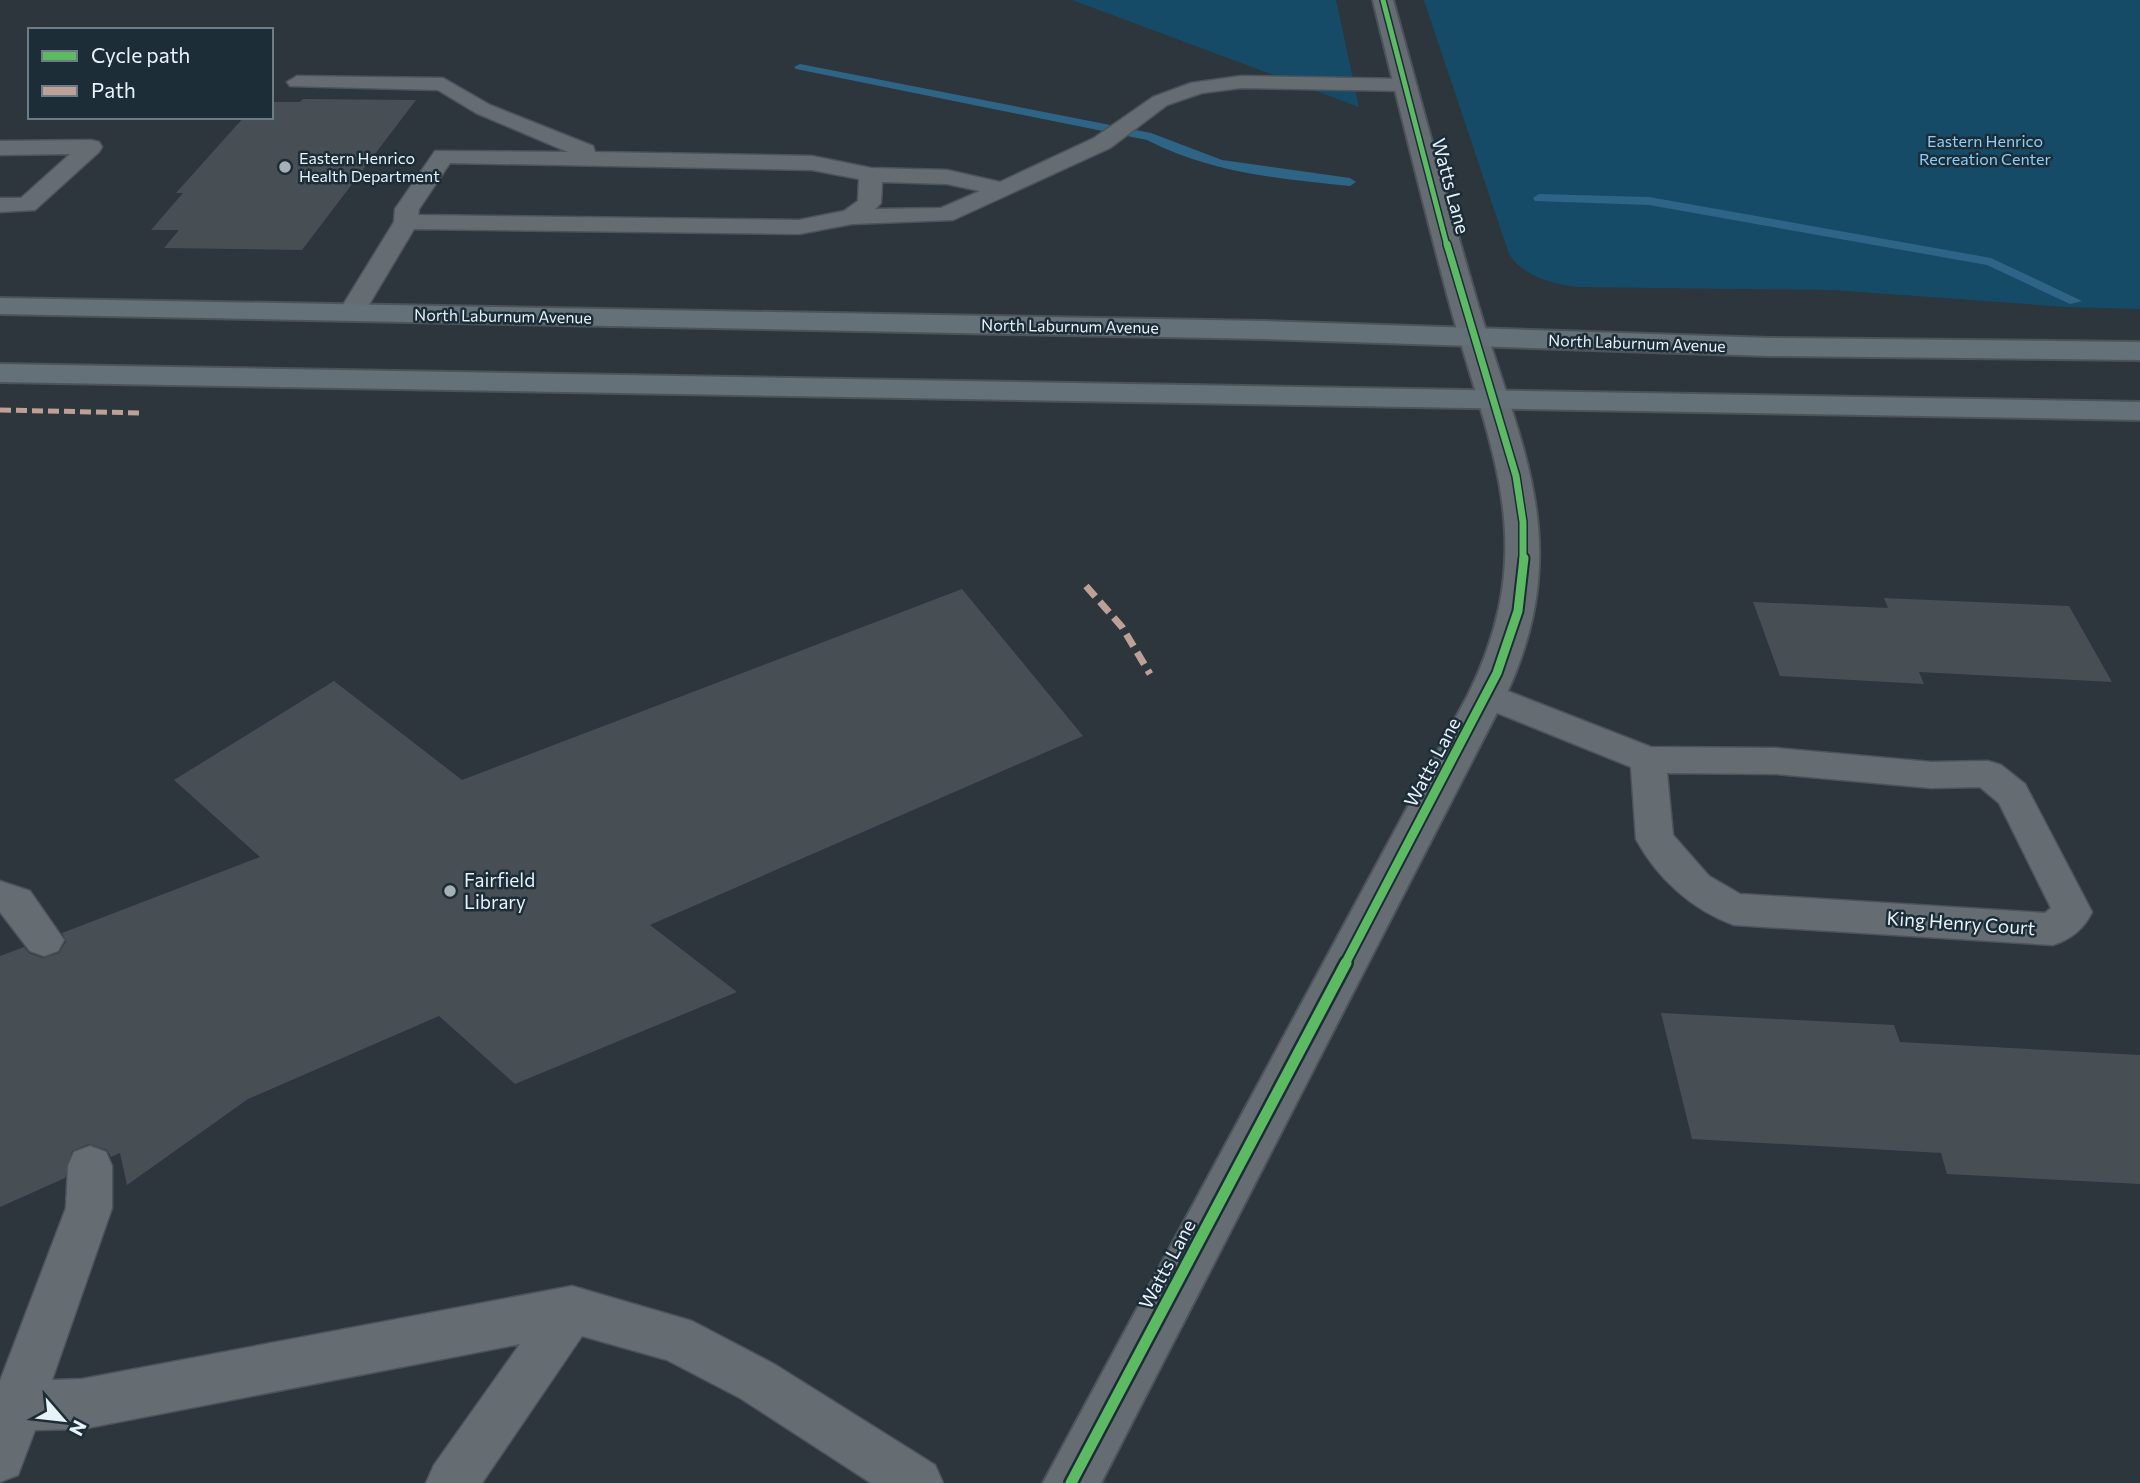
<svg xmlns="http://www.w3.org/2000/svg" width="2140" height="1483" viewBox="0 0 2140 1483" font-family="Commissioner,sans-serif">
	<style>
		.green { fill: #164b68 }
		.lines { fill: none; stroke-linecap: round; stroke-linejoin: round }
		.stream { fill: #2e6587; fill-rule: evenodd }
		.building { fill: #474f54 }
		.service-casing { stroke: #4c545a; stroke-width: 3 }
		.minor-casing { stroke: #4c545a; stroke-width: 4 }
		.primary-casing { stroke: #4c545a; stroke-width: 4 }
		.service { fill: #666d72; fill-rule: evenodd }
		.minor { fill: #666d72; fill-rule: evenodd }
		.primary { fill: #647178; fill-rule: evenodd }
		.quiet-far1 { stroke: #bda197; stroke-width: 5; stroke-dasharray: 11 5; stroke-linecap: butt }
		.quiet { stroke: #bda197; stroke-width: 7; stroke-dasharray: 14 7; stroke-linecap: butt }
		.cycleway-far3-casing { stroke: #1c2d38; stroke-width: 8 }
		.cycleway-far2-casing { stroke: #1c2d38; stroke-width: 10 }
		.cycleway-far1-casing { stroke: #1c2d38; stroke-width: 13 }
		.cycleway-casing { stroke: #1c2d38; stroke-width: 16 }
		.cycleway-far3 { stroke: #5cba63; stroke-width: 5 }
		.cycleway-far2 { stroke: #5cba63; stroke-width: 7 }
		.cycleway-far1 { stroke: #5cba63; stroke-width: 9 }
		.cycleway { stroke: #5cba63; stroke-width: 11 }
		.poi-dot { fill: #a6b0b7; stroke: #1c2d38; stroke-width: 2.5 }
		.labels { text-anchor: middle; stroke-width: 5; stroke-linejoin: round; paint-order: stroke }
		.far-park-label { font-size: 16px; fill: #8bcefa; stroke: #1c2d38 }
		.far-poi-label { font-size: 16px; fill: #e7f2f9; stroke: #1c2d38; text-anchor: start }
		.far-street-label { font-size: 16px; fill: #e7f2f9; stroke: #1c2d38 }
		.street-label { font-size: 19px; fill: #e7f2f9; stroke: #1c2d38 }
		.poi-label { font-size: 19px; fill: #e7f2f9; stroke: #1c2d38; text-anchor: start }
	</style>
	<rect width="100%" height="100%" fill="#2c363c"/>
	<!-- green -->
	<path class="green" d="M1072 0H1336L1359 107Z
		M1424 0H2140V309L2067 307 1833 290 1578 287C1552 284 1524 277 1509 254Z"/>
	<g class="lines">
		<!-- stream -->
		<path class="stream" d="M800 64 1151 133 1222 160 1350 178 1356 182 1350 186C1281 179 1210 173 1147 140L796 69 794 67Z
			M1539 194 1649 197 1991 258 2082 301 2070 304 1987 265 1649 205 1535 201 1533 198Z"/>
	</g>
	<!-- building -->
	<path class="building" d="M303 99 416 100 302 250 164 248 179 230H151L183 193H176L244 117H271V102H300Z
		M962 589 1083 736 650 925 737 992 515 1084 439 1016 248 1099 127 1185 120 1153 111 1157 107 1150 89 1144 72 1151 65 1178 0 1207V956L24 947 29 953 43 958 59 953 66 941 62 933 260 857 174 780 334 681 462 780Z
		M1884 598 2069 606 2112 682 1919 672 1924 684 1780 676 1753 602 1888 608Z
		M1661 1013 1894 1025 1900 1042 2140 1055V1184L1947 1174 1941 1153 1692 1139Z"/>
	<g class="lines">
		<!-- service casing -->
		<g class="service-casing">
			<path id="service" d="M297 76 443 78 490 105 593 146 595 152 812 156 871 168 947 170 1000 182 1094 138 1153 97 1191 83 1241 76 1405 79 1415 85 1405 91 1241 88 1202 93 1167 105 1110 148 953 220 852 224 799 234 414 229 364 313 360 318H342L338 313 394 222 395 209 435 151 568 152 476 113 438 90 290 86 287 82ZM450 163 812 170 859 179 858 201 844 211 799 220 418 215 419 209ZM882 182 947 184 980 191 941 208 875 209 881 203Z
				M91 140 99 142 102 147 99 152 35 210 0 212V198H21L70 154 0 155V141Z
				M1487 683 1651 747 1776 748 1931 762 1988 761 2001 765 2025 784 2092 912C2084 929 2071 939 2053 945L1734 925C1692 910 1657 878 1636 839L1631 767 1475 704 1470 695 1475 686ZM1667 773 1776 774 1931 788 1980 787 1999 803 2051 908 2045 913 1740 894 1709 876 1673 835Z
				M0 881 30 891 64 940 58 951 44 956 30 951 0 912Z
				M90 1146 106 1152 112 1166V1208L52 1380 82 1379 572 1286 692 1321 774 1364 935 1465 943 1483H871L740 1398 667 1360 582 1336 482 1483H426L434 1465 520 1344 82 1429 35 1430 18 1475 0 1482V1381L66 1208 68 1166 74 1152Z"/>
		</g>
		<!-- minor casing -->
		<g class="minor-casing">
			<path id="minor" d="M1373 0H1393C1420 97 1446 195 1474 291 1517 441 1578 539 1506 695L1101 1483H1043L1468 695C1544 541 1487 445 1447 294 1421 196 1397 98 1373 0Z"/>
		</g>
		<!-- primary casing -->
		<g class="primary-casing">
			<path id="primary" d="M0 298 1264 321 1770 338 2140 342V360L1770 356 1264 339 0 314Z
				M0 364 2140 402V420L0 382Z"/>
		</g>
		<!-- service -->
		<use href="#service" class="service"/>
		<!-- minor -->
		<use href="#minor" class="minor"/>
		<!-- primary -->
		<use href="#primary" class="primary"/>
		<!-- quiet-far1 -->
		<path class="quiet-far1" d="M0 410 142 413"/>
		<!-- quiet -->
		<path class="quiet" d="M1086 586 1122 627 1150 674"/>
		<!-- cycleway-far3 casing -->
		<g class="cycleway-far3-casing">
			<path id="cycleway-far3" d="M1383 0 1447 246"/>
		</g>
		<!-- cycleway-far2 casing -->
		<g class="cycleway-far2-casing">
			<path id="cycleway-far2" d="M1447 244 1516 476 1523 522V560"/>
		</g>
		<!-- cycleway-far1 casing -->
		<g class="cycleway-far1-casing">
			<path id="cycleway-far1" d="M1345 964 1497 673 1518 611 1524 558"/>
		</g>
		<!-- cycleway casing -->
		<g class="cycleway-casing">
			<path id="cycleway" d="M1071 1483 1346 963"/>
		</g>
		<!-- cycleway-far3 -->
		<use href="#cycleway-far3" class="cycleway-far3"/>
		<!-- cycleway-far2 -->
		<use href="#cycleway-far2" class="cycleway-far2"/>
		<!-- cycleway-far1 -->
		<use href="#cycleway-far1" class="cycleway-far1"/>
		<!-- cycleway -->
		<use href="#cycleway" class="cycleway"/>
	</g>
	<!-- markers -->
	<g class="poi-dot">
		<circle cx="285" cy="167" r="7"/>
		<circle cx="450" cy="891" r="7"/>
	</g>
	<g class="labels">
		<!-- far-park labels -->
		<g class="far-park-label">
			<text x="1985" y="147">Eastern Henrico<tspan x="1985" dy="18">Recreation Center</tspan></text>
		</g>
		<!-- far-poi labels -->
		<g class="far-poi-label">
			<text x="299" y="164">Eastern Henrico<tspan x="299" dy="18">Health Department</tspan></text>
		</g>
		<!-- far-street labels -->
		<g class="far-street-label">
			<text transform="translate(503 316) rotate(1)" y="6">North Laburnum Avenue</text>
			<text transform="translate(1070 326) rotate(1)" y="6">North Laburnum Avenue</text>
			<text transform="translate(1637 343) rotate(2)" y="6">North Laburnum Avenue</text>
		</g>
		<!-- street labels -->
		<g class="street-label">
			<text transform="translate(1451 186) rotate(75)" y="7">Watts Lane</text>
			<text transform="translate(1432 762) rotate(-62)" y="7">Watts Lane</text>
			<text transform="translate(1961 923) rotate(4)" y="7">King Henry Court</text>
			<text transform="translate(1167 1264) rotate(-62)" y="7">Watts Lane</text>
		</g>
		<!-- poi labels -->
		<g class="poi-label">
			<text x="464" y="887">Fairfield<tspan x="464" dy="22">Library</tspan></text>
		</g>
	</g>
	<!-- legend -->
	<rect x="28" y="28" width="245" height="91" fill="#1c2d38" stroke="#6d7c85" stroke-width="2"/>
	<rect x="42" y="51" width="35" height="10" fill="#5cba63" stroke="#6d7c85" stroke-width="2"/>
	<text x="91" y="63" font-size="21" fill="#e7f2f9">Cycle path</text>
	<rect x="42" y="86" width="35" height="10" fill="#bda197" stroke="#6d7c85" stroke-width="2"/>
	<text x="91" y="98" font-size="21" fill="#e7f2f9">Path</text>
	<!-- north arrow -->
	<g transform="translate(63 1420) rotate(118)" stroke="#1c2d38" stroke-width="5" paint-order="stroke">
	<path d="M0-5L12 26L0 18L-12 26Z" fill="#e7f2f9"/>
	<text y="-10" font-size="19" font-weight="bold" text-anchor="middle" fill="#e7f2f9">N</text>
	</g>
</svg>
